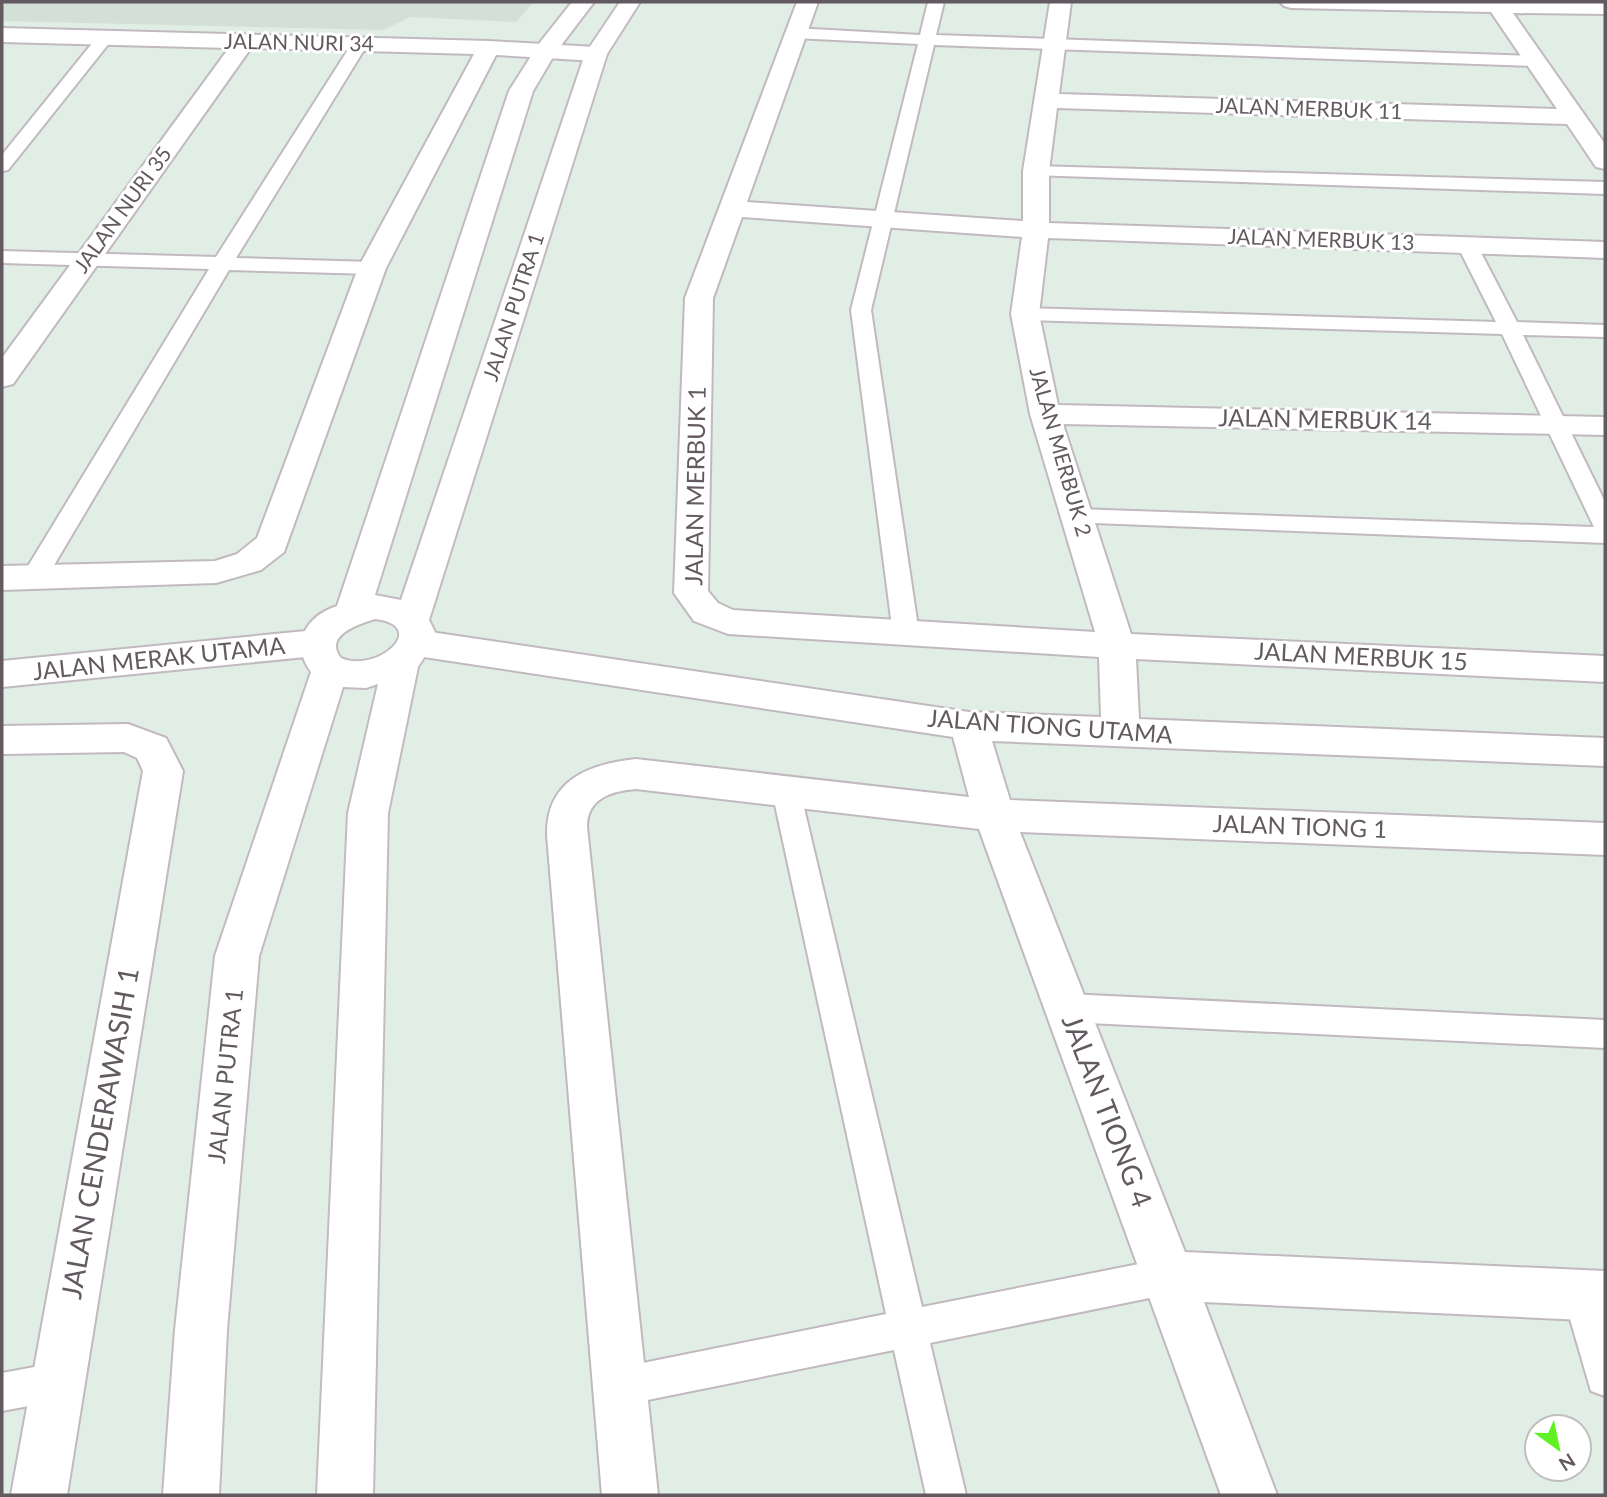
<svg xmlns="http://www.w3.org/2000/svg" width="1607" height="1497" viewBox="0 0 1607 1497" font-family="Lato,sans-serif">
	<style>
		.education { fill: #d2e0d7 }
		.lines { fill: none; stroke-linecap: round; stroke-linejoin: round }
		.service-casing { stroke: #c1b9bf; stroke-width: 4 }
		.minor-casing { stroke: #c1b9bf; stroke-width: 4 }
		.tertiary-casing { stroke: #c1b9bf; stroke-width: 4 }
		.secondary-casing { stroke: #c4bac1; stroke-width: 4 }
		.service { fill: #fff; fill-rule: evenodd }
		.minor { fill: #fff; fill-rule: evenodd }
		.tertiary { fill: #fff; fill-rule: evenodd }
		.secondary { fill: #fff; fill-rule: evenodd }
		.labels { text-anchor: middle; stroke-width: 6; stroke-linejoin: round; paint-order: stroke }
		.far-street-label { font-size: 21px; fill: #635a61; stroke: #fff }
		.street-label { font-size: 24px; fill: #635a61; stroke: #fff }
		.near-street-label { font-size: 28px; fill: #635a61; stroke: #fff }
	</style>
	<rect width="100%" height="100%" fill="#e1eee6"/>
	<!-- education -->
	<path class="education" d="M2 2H534L516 22 410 17 383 30 2 21Z"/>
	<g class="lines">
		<!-- service casing -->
		<g class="service-casing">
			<path id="service" d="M928 2H944L936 35 1536 56 1544 61 1536 66 934 45 871 310 919 634 915 640 906 643 897 640 893 634 851 310 918 44 794 38 786 33 794 28 920 35Z
				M104 34 112 39 110 42 8 170 2 171V155L98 36Z
				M359 40 367 45 236 258 372 262 379 264 382 268 379 272 372 274 229 270 44 582 35 584 26 582 22 576 209 269 2 263V251L216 257 351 45Z
				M1036 166 1605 182V194L1030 175 1027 171Z
				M1467 239 1477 245 1517 322 1605 325V337L1523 335 1605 502V543L1068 522 1065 517 1068 512 1077 509 1594 527 1502 334 1025 320 1018 318 1015 314 1018 310 1025 308 1496 322 1457 245Z
				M786 780 796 783 800 791 922 1307 1169 1258 1182 1263 1187 1276 1182 1289 1169 1294 930 1343 966 1495H926L894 1350 618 1406 604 1401 599 1387 604 1373 618 1368 886 1314 772 791 776 783Z
				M1068 994 1605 1020V1048L1068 1022 1057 1018 1052 1008 1057 998Z
				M1582 1277 1595 1282 1605 1311V1396L1591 1391 1563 1295 1569 1282Z
				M56 1363 70 1368 75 1382 70 1396 56 1401 2 1411V1373Z"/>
		</g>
		<!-- minor casing -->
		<g class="minor-casing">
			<path id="minor" d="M797 2H818L747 202 1023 221V171L1050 2H1071L1059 94 1557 109 1491 12 1291 8 1284 6 1280 2H1605V14L1513 13 1605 144V169L1596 167 1567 124 1057 108 1049 171V223L1605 242V258L1048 238 1039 314 1058 405 1605 417V435L1063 424 1131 634 1605 656V682L1136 659 1139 719 1605 738V766L992 741 1010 800 1605 823V855L1020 832 1185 1252 1605 1271V1321L1204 1302 1277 1495H1221L979 829 636 789C612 791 587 798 587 827L658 1495H602L547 835C546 780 589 764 636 759L969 797 953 737 417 656 404 652 399 643 404 634 417 630 969 712 1101 717 1099 657 728 634 694 621 674 593 685 298ZM742 217 1022 237 1011 314 1030 414 1095 632 733 610 718 603 708 591 713 298Z
				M2 28 489 41 596 47 604 49 607 54 604 59 596 61 496 55 386 268 284 552 261 570 216 583 2 590V566L215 561 237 554 257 538 358 268 474 54 251 48 13 384 2 387V358L229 48 2 42Z
				M128 724 166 738 183 771 67 1495H11L143 771 137 758 124 752 2 754V726Z"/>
		</g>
		<!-- tertiary casing -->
		<g class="tertiary-casing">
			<path id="tertiary" d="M316 630 329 634 334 643 329 652 316 656 2 687V661Z"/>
		</g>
		<!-- secondary casing -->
		<g class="secondary-casing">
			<path id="secondary" d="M572 2H594L556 52 533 91 375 595 401 600 585 54 620 2H640L607 54 429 620 436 634 435 640 418 667 388 813 373 1495H317L348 813 378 684 366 688 343 687 259 956 227 1330 219 1495H163L175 1330 215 956 311 672C290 644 306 616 337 606L509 91 538 45ZM375 619C431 626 377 674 341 658 323 636 358 624 375 619Z"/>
		</g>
		<!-- service -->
		<use href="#service" class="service"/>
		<!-- minor -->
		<use href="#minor" class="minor"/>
		<!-- tertiary -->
		<use href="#tertiary" class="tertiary"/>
		<!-- secondary -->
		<use href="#secondary" class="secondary"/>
	</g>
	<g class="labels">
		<!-- far-street labels -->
		<g class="far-street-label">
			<text transform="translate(299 43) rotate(1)" y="7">JALAN NURI 34</text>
			<text transform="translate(1309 109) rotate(2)" y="7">JALAN MERBUK 11</text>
			<text transform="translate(123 210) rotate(-54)" y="7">JALAN NURI 35</text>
			<text transform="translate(1321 240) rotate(2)" y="7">JALAN MERBUK 13</text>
			<text transform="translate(514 307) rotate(-72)" y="7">JALAN PUTRA 1</text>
			<text transform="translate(1060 452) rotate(74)" y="7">JALAN MERBUK 2</text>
		</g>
		<!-- street labels -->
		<g class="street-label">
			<text transform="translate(1325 420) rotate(1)" y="8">JALAN MERBUK 14</text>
			<text transform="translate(696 486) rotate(-89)" y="8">JALAN MERBUK 1</text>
			<text transform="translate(1361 657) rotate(3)" y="8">JALAN MERBUK 15</text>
			<text transform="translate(159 659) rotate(-6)" y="8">JALAN MERAK UTAMA</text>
			<text transform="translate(1050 727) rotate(4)" y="8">JALAN TIONG UTAMA</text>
			<text transform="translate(1300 827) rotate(2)" y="8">JALAN TIONG 1</text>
			<text transform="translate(226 1076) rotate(-84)" y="8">JALAN PUTRA 1</text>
		</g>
		<!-- near-street labels -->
		<g class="near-street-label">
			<text transform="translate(1107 1111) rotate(69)" y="10">JALAN TIONG 4</text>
			<text transform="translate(100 1133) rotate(-80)" y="10">JALAN CENDERAWASIH 1</text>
		</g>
	</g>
	<!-- border -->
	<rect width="1607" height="1497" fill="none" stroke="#635a61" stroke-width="7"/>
	<!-- north arrow -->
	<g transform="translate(1558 1448) rotate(147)"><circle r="33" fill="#ffffff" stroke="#c1bdc0" stroke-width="2"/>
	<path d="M0-5L12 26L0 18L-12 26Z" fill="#5ff222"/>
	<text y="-10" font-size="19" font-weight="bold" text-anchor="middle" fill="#635a61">N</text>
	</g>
</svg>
